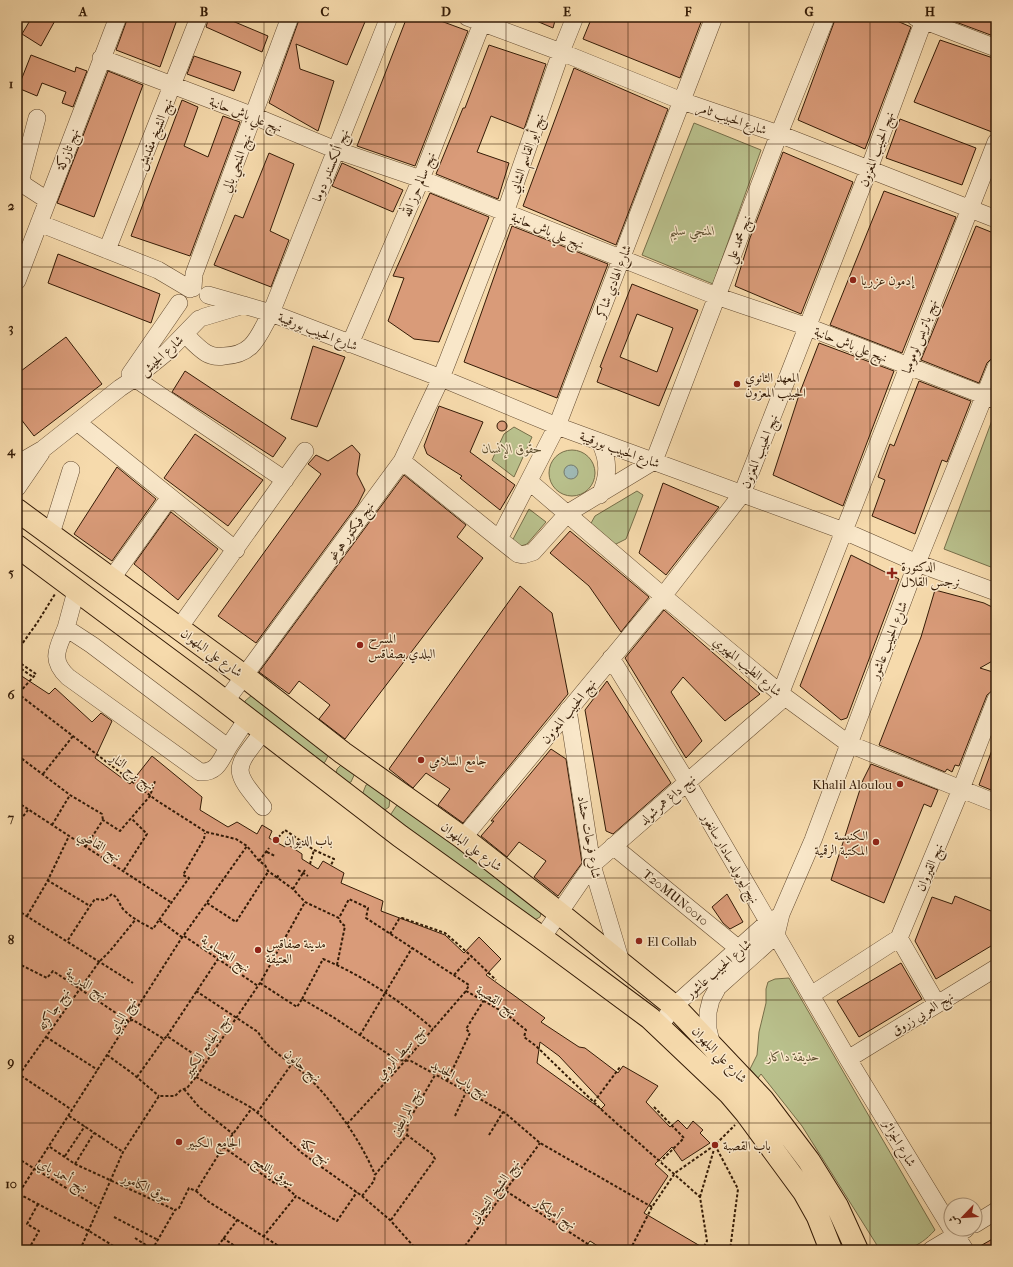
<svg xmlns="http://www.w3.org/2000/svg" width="1013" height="1267" viewBox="0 0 1013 1267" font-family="'IM FELL French Canon',Amiri,serif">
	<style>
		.green { fill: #b9c08c; stroke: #766e49 }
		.water { fill: #9fb8b3; stroke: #74796e }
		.building { fill: #d99b79; stroke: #341b06; fill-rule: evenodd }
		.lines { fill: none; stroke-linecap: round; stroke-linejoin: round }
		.minor-casing { stroke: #644b30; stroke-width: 18 }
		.major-casing { stroke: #341b06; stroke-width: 24 }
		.path { stroke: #341b06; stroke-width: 2; stroke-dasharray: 3 2; stroke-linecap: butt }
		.minor { stroke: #f9e7c9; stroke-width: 17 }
		.major { stroke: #f6daac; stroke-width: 22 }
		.grid { fill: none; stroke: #341b06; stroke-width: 1; stroke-opacity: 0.55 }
		.poi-dot { fill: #8f2418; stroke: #f9e7c9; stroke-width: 1.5 }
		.labels { text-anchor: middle; stroke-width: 3; stroke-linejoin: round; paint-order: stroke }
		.street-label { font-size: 13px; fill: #341b06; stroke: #f9e7c9 }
		.park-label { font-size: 13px; font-style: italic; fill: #5c4d2e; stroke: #f9e7c9 }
		.poi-label { font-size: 13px; fill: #341b06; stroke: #f9e7c9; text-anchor: start }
		.neatline { fill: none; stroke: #341b06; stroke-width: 1.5 }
		.grid-label { font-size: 13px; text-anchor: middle; font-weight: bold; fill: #341b06 }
	</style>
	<rect width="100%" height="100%" fill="#f6daac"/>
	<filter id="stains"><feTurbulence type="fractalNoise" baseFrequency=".005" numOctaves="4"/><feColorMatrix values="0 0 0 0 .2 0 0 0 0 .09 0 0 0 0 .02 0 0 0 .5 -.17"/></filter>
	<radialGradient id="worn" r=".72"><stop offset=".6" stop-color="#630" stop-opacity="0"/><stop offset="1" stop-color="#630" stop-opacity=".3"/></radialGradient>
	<!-- green -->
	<path class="green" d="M694 123 761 150 713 284 642 255Z
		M994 415H996V569L944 549Z
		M514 427 532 437 514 477 492 460 504 434Z
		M549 473a23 23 0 1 1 46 0a23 23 0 1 1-46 0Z
		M637 491 643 495 626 539 614 545 590 525 595 516Z
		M529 509 546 522 527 544 521 546 512 541Z
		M252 695 329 754 325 762 322 764 244 705 245 701Z
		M341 765 355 773 351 782 347 783 336 775 337 769Z
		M373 783 390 798 389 807 382 812 362 795 366 785Z
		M399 802 542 910 540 917 533 921 387 820Z
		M789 978 935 1230C917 1250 905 1250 880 1250L802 1126 761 1074 758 1078 750 1069 757 1055 759 1032 766 1003V989L768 982 775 979Z"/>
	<!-- water -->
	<path class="water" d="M564 472a7 7 0 1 1 14 0a7 7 0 1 1-14 0Z"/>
	<!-- building -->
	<path class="building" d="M32 17H57L41 46 22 34Z
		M128 17H178L160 67 116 50Z
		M209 17H223L268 36 262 52 206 27Z
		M300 17H367L347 65 296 44 300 69 334 81 318 131 269 103Z
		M407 17H430L468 31 415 166 357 146Z
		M527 17H556L553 28Z
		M592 17H703L680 78 583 39Z
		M836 17H888L911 27 865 149 798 120Z
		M945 17H996V37L945 18Z
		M940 40 996 59V122L992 132 914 102Z
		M489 45 546 64 524 129 491 116 477 152 509 163 498 199 436 174 463 108H465Z
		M31 55 75 72 76 67 87 71 73 107 62 103 66 92 42 83 37 96 18 88Z
		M194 56 241 72 234 91 187 74Z
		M574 68 668 109 616 245 523 206Z
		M108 71 143 85 94 217 57 203Z
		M182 100 198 107 184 146 208 157 223 116 240 122 190 256 131 236Z
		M900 119 976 148 962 185 886 158Z
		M783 152 853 182 801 314 735 286 750 238Z
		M269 153 294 164 270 231 289 240 271 287 214 265 235 215 243 218Z
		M342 163 403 190 393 212 332 186Z
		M884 191 956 217 902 353 830 325Z
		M430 193 489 217 439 342 414 339 388 321 404 278 393 276Z
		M512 226 608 264 557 398 464 362Z
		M976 226 996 234V348L992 358 987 363 979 383 921 360Z
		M58 254 160 294 151 323 48 283Z
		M632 284 698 310 659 406 597 382 602 368 600 367ZM637 314 673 328 657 372 620 357Z
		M66 337 102 384 34 436 17 414V374Z
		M819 343 894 371 843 506 773 475 800 392Z
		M313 346 345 357 317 427 291 419Z
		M185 371 286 438 273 457 172 392Z
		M919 381 971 401 947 462 942 460 915 534 872 516 885 480 878 477 890 444 894 446Z
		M439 406 483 422 470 452 515 485 500 510 460 478 462 476 427 454 424 446Z
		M497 426a5 5 0 1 1 10 0a5 5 0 1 1-10 0Z
		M195 434 263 480 228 526 164 478Z
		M352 445 360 454 357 474 365 490 358 504 256 643 218 616 321 474 308 464 309 463 316 455 328 461Z
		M117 467 156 499 112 561 74 534Z
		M404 475 466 525 457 537 483 558 345 739 319 719 330 705 299 681 289 694 259 672Z
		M663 483 719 507 666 575 639 553Z
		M171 512 218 549 178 600 134 564Z
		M570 531 649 597 621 632 589 586 550 553Z
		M851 555 899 579 847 718 841 720 800 686Z
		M520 586 552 613 568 694 463 823 438 805 450 789 426 773 413 788 389 769Z
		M935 590 984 603 996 609V659L980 668 996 673V682L993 690 987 695 959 766 955 765 952 772 947 769 945 772 879 745 921 637Z
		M664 610 760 694 725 721 683 677 671 692 702 741 686 758 625 658Z
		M17 673 49 694 55 688 92 722 101 713 112 721 95 758 130 784 152 756 202 797 200 810 228 827 237 822 257 834 262 825 272 831 269 838 285 847 287 844 302 854V859L318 869 323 861 344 873 341 883 383 901 381 911 445 935 464 953 479 937 501 959 486 975 545 1018 541 1022 579 1047 585 1048 618 1073 623 1066 658 1086 646 1102 670 1127 678 1120 687 1129 693 1121 703 1130 700 1133 710 1143 682 1161 672 1147 655 1164 668 1176 644 1213 707 1250H604L590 1241 583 1250H17ZM540 1042 559 1056 605 1105 601 1109 537 1063Z
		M607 681 671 783 613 834 606 831 585 710Z
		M995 742H996V792L979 785Z
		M551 749 566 759 582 863 558 896 534 877 546 861 519 842 507 857 481 836 494 821H491Z
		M871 764 938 790 931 807 924 804 884 903 831 880 863 780Z
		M727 894 743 922 730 929 723 923 712 907Z
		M955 896 996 913V943L936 979 915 941 932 897 952 904Z
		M901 963 922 999 859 1037 837 1001Z
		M996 1237V1250H975V1249Z"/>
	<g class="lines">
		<!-- minor casing -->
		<g class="minor-casing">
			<path id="minor" d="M467 17 561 52 682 101 779 134 996 219
				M915 17 996 48
				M101 58 254 116 336 150 421 179 716 296 808 327 996 400
				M37 118 21 178 24 185 47 200
				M39 223 158 270 190 289
				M107 250 199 17
				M17 281 118 17
				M193 288 194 274 290 17
				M208 295 271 313 441 378 557 426 844 531 917 563 996 592
				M204 317 244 305
				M185 334C191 340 198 348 206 353 211 356 218 357 224 356 254 355 258 336 271 313L389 17
				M350 344 421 179 482 23
				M130 374 179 303
				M130 375 285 480
				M77 422 236 550
				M600 442C609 461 609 476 600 495
				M402 461 499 539 518 554 523 555 533 552 568 513 654 461 779 134 826 17
				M17 464 43 449 120 388 135 378 167 352 199 319
				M530 482 663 596 785 697 849 744 996 803
				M17 488 41 453
				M51 534 71 470
				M499 539 557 426 714 17
				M112 578 170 497
				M76 591 66 628 92 645 222 743 229 746 247 719
				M66 628C58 648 49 659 68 677L200 772C218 773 221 759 229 746
				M179 628 305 451
				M611 658 687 782 848 1059 951 1228
				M781 692 996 142
				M225 702 402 461 441 378 505 213 561 52 575 17
				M568 710 592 865 621 962
				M263 732C233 770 232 769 263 807
				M463 838 663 596 742 494 869 169 925 17
				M613 846 739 949
				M542 938 592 865 785 697
				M899 938 937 1004
				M811 995 899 938 961 789 996 699
				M659 1027 674 1006 768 922 778 917
				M712 1046 708 1029V1012L711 1000 718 987 776 935 781 914 813 840 917 563 996 367
				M848 1059 996 968
				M975 1224 996 1211
				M952 1229 965 1250
				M931 1250 966 1229"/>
		</g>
		<!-- major casing -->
		<g class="major-casing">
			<path id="major" d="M17 510 244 676 343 753 463 838 559 913 674 1006 763 1100 809 1161 837 1206 857 1250
				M17 546 205 686 400 836 542 938 650 1018 729 1093 746 1113 804 1192 818 1217 831 1250"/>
		</g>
		<!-- path -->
		<path class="path" d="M17 651 37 623 55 594
			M17 661 36 674 18 694
			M17 666 33 677
			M17 693 156 800 206 832 236 839 247 846 259 861 265 865 268 871 293 889 305 902 339 918 349 899 368 908 366 918 469 985 466 991 505 1013 526 1030 524 1037 536 1046 604 1112 700 1197 707 1241 702 1250
			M17 758H21L70 795 102 814 103 820
			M43 774 73 736
			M17 802 172 903
			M17 824 28 810
			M52 825 70 795
			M275 841 285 830 314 850 334 859 331 865
			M86 846 103 820 120 831 150 796 155 781
			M294 849 299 839
			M267 852 275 856
			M259 861 269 848
			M310 864 314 850
			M124 870 147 834 132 819
			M298 870 308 876
			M277 878 279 874
			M47 880 90 906 95 899 105 900 112 894C120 899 119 906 125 911 133 919 144 924 153 929L159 920 183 938
			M293 889 305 870
			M207 903 236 922 268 872
			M17 910 133 983
			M27 916 47 882 69 836
			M159 920 189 878 183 875 204 839 205 833
			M390 934 399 919 402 918 445 933 469 954 496 980
			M184 936 258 986
			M68 940 90 906
			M17 963 47 978 53 971 128 1021 133 1020 164 1039 167 1036 207 1063
			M337 965 345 926 341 923 339 918
			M454 975 471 956
			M260 983 297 1007 302 999 333 1017 397 1060 411 1061 505 1113 540 1143 652 1207
			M196 991 258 1032C268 1050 285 1058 301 1071 328 1093 362 1142 375 1175
			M302 999 323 959C360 974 404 1003 433 1029
			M360 1035 412 948
			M167 1036 218 959
			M46 1037 98 1070
			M107 1055 132 1073 159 1096
			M17 1073 72 1110
			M19 1075 99 962 110 951 136 919
			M137 1077 164 1039
			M196 1077 252 1108 302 1153 362 1196 390 1220 417 1250
			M447 1081 470 1033 466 1029 484 1000
			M184 1089 199 1107 233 1134
			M594 1102 620 1067
			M654 1107 684 1138 661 1161
			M257 1113 291 1065
			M69 1116 123 1152
			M455 1116 466 1092
			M347 1124 406 1060 466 991
			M489 1135 503 1112
			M715 1145 738 1189 730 1250
			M50 1147 75 1164 175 1210
			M223 1147 276 1184 280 1182 296 1196
			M65 1156 85 1126
			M17 1158 99 1208
			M75 1164 94 1133
			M196 1191 209 1202 285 1250
			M506 1191 597 1250
			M19 1194 89 1231 120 1250
			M17 1196 181 939 247 846
			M362 1196 374 1181 375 1175 407 1135 408 1122 435 1075
			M700 1197 715 1146
			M38 1204 27 1224 39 1231 31 1245 40 1250
			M114 1217 158 1240
			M391 1220 435 1159 432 1154 407 1135
			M263 1237 296 1196 337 1221 357 1192
			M135 1238 152 1249
			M223 1238 239 1249
			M80 1250 123 1152 159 1096H175L181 1090 187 1088 196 1077 260 983 305 902
			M152 1250 175 1210 179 1208 189 1188 196 1191 222 1149 252 1108
			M215 1250 238 1219
			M462 1250 540 1143
			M630 1250 652 1207 675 1173 715 1145 735 1125"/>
		<!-- minor -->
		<use href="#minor" class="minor"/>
		<!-- major -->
		<use href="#major" class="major"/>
	</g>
	<!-- grid -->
	<path class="grid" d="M143 17V1250M264 17V1250M385 17V1250M506 17V1250M628 17V1250M749 17V1250M870 17V1250M17 144H996M17 267H996M17 389H996M17 511H996M17 634H996M17 756H996M17 878H996M17 1000H996M17 1123H996"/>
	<!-- markers -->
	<g class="poi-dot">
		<circle cx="853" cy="280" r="4"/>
		<circle cx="737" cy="384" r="4"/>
		<path d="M890 567h4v4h4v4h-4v4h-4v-4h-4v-4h4z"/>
		<circle cx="360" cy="645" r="4"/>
		<circle cx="421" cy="760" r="4"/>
		<circle cx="900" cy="784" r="4"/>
		<circle cx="276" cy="840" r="4"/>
		<circle cx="876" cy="842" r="4"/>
		<circle cx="639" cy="941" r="4"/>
		<circle cx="258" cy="950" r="4"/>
		<circle cx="179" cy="1142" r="4"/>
		<circle cx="715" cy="1145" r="4"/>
	</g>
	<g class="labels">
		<!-- street labels -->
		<g class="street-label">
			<text transform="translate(246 114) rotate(21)" y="5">نهج علي باش حانبة</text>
			<text transform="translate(732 118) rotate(19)" y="5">شارع الحبيب ثامر</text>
			<text transform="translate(154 134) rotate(-68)" y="5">نهج الشيخ مقديش</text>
			<text transform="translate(67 149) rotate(-69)" y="5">نهج تازركة</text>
			<text transform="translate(876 149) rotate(-70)" y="5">نهج الحبيب المعزون</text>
			<text transform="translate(526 153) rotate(-71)" y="5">نهج أبو القاسم الشابي</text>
			<text transform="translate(236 163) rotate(-69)" y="5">نهج المنجي بالي</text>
			<text transform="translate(330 165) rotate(-68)" y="5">نهج ألكسندر دوما</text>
			<text transform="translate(418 184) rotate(-68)" y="5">نهج سالم حرز الله</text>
			<text transform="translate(548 230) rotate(22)" y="5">نهج علي باش حانبة</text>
			<text transform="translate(738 239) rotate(-69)" y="5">نهج محمد علي</text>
			<text transform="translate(613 281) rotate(-69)" y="5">شارع الهادي شاكر</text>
			<text transform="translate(318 331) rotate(21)" y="5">شارع الحبيب بورقيبة</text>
			<text transform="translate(919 336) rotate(-69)" y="5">نهج باتريس لومومبا</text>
			<text transform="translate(851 344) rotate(21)" y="5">نهج علي باش حانبة</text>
			<text transform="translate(161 355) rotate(-42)" y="5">شارع الجيش</text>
			<text transform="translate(620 449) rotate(20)" y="5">شارع الحبيب بورقيبة</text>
			<text transform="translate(759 451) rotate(-68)" y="5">نهج الحبيب المعزون</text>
			<text transform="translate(350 531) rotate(-54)" y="5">نهج فيكتور هوغو</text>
			<text transform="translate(888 640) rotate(-69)" y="5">شارع الحبيب عاشور</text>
			<text transform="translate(212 652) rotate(36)" y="5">شارع علي البلهوان</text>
			<text transform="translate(748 666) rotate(40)" y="5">شارع الطيب المهيري</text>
			<text transform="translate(568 711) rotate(-51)" y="5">نهج الحبيب المعزون</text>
			<text transform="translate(133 771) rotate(38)" y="5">نهج برج النار</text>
			<text transform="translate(667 799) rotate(-41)" y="5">نهج داغ همرشولد</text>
			<text transform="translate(590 837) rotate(80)" y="5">شارع فرحات حشاد</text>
			<text transform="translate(100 845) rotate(32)" y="5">نهج القاضي</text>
			<text transform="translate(472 846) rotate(37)" y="5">شارع علي البلهوان</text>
			<text transform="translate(731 858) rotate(60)" y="5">نهج ليوبولد سادار سانغور</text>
			<text transform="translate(929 867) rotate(-67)" y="5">نهج القيروان</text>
			<text transform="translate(676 897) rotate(39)" y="5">T20MUN0010</text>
			<text transform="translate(226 953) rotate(34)" y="5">نهج العيساوية</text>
			<text transform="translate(718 968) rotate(-41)" y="5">شارع الحبيب عاشور</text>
			<text transform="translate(87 983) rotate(33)" y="5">نهج الدريبة</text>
			<text transform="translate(497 1000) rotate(32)" y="5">نهج القصبة</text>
			<text transform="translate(53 1009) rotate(-56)" y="5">نهج جاكرته</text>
			<text transform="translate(922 1013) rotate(-32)" y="5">نهج العربي زروق</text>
			<text transform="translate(122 1015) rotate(-57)" y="5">نهج الباي</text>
			<text transform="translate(206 1045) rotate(-55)" y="5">نهج الجامع الكبير</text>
			<text transform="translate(400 1052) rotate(-48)" y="5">نهج سبط الرومي</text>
			<text transform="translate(720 1054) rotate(46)" y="5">شارع علي البلهوان</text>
			<text transform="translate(303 1065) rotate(40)" y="5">نهج حانون</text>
			<text transform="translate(460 1078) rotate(29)" y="5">نهج باب الجديد</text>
			<text transform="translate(405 1112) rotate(-63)" y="5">نهج المرابطين</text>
			<text transform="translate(900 1143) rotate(59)" y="5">شارع الجزائر</text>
			<text transform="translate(316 1151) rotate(37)" y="5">نهج مكة</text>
			<text transform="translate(274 1171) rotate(32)" y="5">سوق باللعج</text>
			<text transform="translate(63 1175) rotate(30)" y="5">نهج أحمد باي</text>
			<text transform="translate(147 1187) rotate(25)" y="5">سوق الكامور</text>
			<text transform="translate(494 1191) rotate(-54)" y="5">نهج الشيخ التيجاني</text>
			<text transform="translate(556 1213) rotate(33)" y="5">نهج أميلكار</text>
		</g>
		<!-- park labels -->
		<g class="park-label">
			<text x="692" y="235">المنجي سليم</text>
			<text x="512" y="453">حقوق الإنسان</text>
			<text x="793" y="1061">حديقة داكار</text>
		</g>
		<!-- poi labels -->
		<g class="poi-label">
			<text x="861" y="285">إدمون عزريا</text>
			<text x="745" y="382">المعهد الثانوي<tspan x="745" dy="15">الحبيب المعزون</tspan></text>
			<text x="901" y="571">الدكتورة<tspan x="901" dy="15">نرجس القلال</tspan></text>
			<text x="368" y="643">المسرح<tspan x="368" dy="15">البلدي بصفاقس</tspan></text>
			<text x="429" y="765">جامع السلامي</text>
			<text x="892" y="789" text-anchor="end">Khalil Aloulou</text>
			<text x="868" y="840" text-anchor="end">الكنيسة<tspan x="868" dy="15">المكتبة الرقمية</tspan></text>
			<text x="284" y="845">باب الديوان</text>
			<text x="647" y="946">El Collab</text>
			<text x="266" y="948">مدينة صفاقس<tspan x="266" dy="15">العتيقة</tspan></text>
			<text x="187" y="1147">الجامع الكبير</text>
			<text x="723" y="1150">باب القصبة</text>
		</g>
	</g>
	<!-- margin -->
	<rect width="1013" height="1267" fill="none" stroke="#f6daac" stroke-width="44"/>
	<!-- north arrow -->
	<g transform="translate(963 1217) rotate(245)"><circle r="19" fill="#f9e7c9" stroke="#aa957b"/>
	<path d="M0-3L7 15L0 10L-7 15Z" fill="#8f2418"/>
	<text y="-6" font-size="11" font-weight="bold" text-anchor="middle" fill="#341b06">ش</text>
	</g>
	<rect x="22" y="22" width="969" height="1223" class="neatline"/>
	<g class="grid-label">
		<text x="83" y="16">A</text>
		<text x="204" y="16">B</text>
		<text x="325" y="16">C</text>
		<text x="446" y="16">D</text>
		<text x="567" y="16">E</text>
		<text x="688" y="16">F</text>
		<text x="809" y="16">G</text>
		<text x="930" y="16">H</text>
		<text x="11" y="88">1</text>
		<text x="11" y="210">2</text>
		<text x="11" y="332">3</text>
		<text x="11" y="455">4</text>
		<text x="11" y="577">5</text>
		<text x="11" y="699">6</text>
		<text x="11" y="822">7</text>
		<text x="11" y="944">8</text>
		<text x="11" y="1066">9</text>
		<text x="11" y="1188">10</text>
	</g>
	<rect width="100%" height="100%" filter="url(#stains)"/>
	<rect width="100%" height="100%" fill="url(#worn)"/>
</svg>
